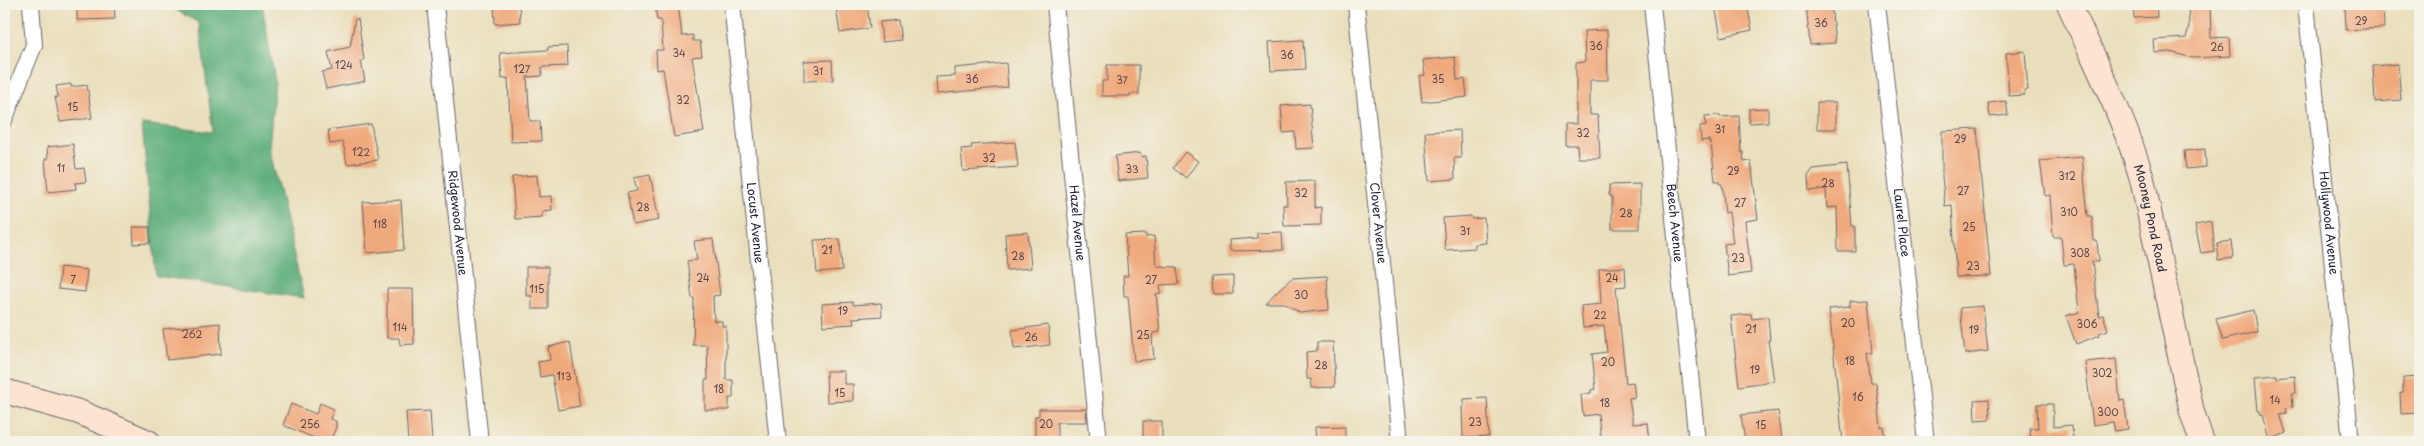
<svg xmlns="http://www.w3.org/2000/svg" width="2424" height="446" viewBox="0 0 2424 446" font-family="'Playpen Sans',sans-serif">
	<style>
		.forest { fill: #5dae7a; stroke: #40685a }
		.building { fill: #f0a97b }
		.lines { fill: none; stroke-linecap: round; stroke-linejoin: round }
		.street-casing { stroke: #686468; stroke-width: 18 }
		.secondary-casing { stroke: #686468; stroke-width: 26 }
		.street { stroke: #fff; stroke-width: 16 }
		.secondary { stroke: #fde4d1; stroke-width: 24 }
		.labels { text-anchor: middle; stroke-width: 4.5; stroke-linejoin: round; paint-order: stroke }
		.number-label { font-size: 10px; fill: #56444b }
		.street-label { font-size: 12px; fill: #22223b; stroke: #f7f3e8 }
	</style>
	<rect width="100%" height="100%" fill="#f7f3e8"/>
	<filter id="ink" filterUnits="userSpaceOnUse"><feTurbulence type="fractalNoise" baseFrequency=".02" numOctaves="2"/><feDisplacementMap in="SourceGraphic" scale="10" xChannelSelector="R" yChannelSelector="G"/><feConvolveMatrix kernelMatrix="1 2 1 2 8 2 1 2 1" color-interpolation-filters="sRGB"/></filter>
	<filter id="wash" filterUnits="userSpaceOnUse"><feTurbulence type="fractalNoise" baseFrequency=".0096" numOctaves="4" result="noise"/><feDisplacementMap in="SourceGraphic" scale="20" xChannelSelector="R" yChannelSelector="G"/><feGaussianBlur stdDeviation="1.12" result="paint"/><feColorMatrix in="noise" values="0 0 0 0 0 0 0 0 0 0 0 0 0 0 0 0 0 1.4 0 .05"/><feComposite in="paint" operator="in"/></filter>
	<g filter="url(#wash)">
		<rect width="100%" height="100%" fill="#e9dfbc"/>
		<!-- forest -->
		<path class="forest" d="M166 4H262L275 81 269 147 304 298 156 276 142 124 213 132 199 23Z"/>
		<g id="blocks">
			<!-- building -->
			<path class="building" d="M77 4H114L115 19 77 20Z
				M494 4H519L520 22 495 24Z
				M655 4H678L682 36 693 35V41H700L702 56 692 57 704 132 674 137 663 69 657 70 656 50H663L661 20H657Z
				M867 4 870 28 840 33 836 8Z
				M1726 4H1747L1752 30 1721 37 1715 6Z
				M1806 4H1831L1835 43 1810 45Z
				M2133 4H2156L2157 17 2134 18Z
				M2188 4H2210L2211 38 2229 37 2230 56 2193 58 2170 52 2155 53 2154 40 2186 38 2189 26Z
				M2345 4H2383L2384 28 2346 30Z
				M355 19H358L364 60 361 61 365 81 326 89 322 72 332 70 328 52 350 47Z
				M898 20 901 40 882 42 880 22Z
				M1607 30 1608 80H1590V115H1598L1600 158H1578L1577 145H1565V124H1576V63L1585 62 1584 31Z
				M1303 40 1305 69 1271 71 1269 42Z
				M567 46 568 66 542 67V76L527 77 530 121H540L541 141 511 142 508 78 502 79 500 53 548 50V47Z
				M2025 51 2028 90H2024V95L2009 96 2006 53Z
				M1455 57 1457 80 1465 79 1467 97 1422 102 1419 76 1425 75 1423 60Z
				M832 60 833 80 804 81V61Z
				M1006 63 1008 87 937 94 936 77 955 76V68Z
				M2398 64 2401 100 2375 102 2373 66Z
				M1107 65H1139V94H1130V96H1102V81H1107Z
				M71 84V87L87 85 92 118 60 122 55 97H58L56 86Z
				M2006 101 2008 115 1990 117 1988 103Z
				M1817 102H1836V129H1817Z
				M1310 104 1314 148 1296 149 1295 132 1283 133 1281 106Z
				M1768 108V122L1749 123V109Z
				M1719 115 1720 117 1739 116 1741 152H1743L1744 162 1751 161 1758 219 1745 221 1751 273 1728 276 1724 244 1733 243 1729 212 1725 213 1722 184H1719V181H1715L1711 143H1709V140L1701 141 1700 126 1706 125 1705 116Z
				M371 124 378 160 347 164 343 142 330 144 328 130Z
				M1977 129 1991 276 1956 277 1952 205 1945 206 1942 176V131Z
				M1460 130 1461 158H1454L1455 179 1429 181 1425 132Z
				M1015 142 1018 167 963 171 961 149 972 148 971 145Z
				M73 144 76 169 84 168 86 182 75 183 76 189 48 192 45 159H48L47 147Z
				M2205 149 2206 167 2186 169 2184 151Z
				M1185 152 1198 161 1186 178 1173 168Z
				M1140 153 1141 157 1146 156 1148 178 1118 181 1115 156Z
				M2082 157 2088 216H2092L2094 241H2097L2099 261 2092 262 2099 316 2103 315 2108 330 2099 333 2100 335 2076 344 2066 316 2079 312 2074 264 2064 265 2061 237H2053L2050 195 2045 196 2040 161Z
				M1847 165 1852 226H1855V251H1838L1837 207 1827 208 1826 189 1809 191 1808 176 1813 169Z
				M537 175 539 197 551 196 552 210 542 211V217L515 219 512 177Z
				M650 175 659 220 633 225 627 193 637 191 634 178Z
				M1315 181V208L1321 207V225L1284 226 1283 205H1287L1286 182Z
				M1640 184V229H1612V197L1609 195V185Z
				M401 200 404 250 367 253 363 202Z
				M1471 216 1472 219 1484 218 1486 243 1475 244V248L1445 250 1443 218Z
				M2211 222 2214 251 2201 253 2195 225Z
				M133 227H150V243L134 244Z
				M1028 232 1031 268 1007 270 1005 234Z
				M1282 232 1283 250 1230 251 1229 240 1257 238V233Z
				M1146 234V237L1154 236 1156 266 1177 267 1179 284 1160 285 1161 293 1156 294 1160 332 1153 333 1152 338 1154 359 1134 361 1128 296H1124L1123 276H1128L1125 235Z
				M713 239 720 295 713 296 714 321H722V326H726V380H733V398H729V410H705V380H708L707 345H693L694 298H692L687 261 697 260 694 241Z
				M840 239 842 271 817 273 814 240Z
				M2231 241 2233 258 2218 260 2216 243Z
				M60 267 87 270 85 292 58 289Z
				M526 267H548V309H532V296H526Z
				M1625 267 1626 286 1616 287 1626 383 1633 382 1635 397 1629 398 1633 424 1648 423 1650 442H1601L1598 414 1583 416 1581 395 1591 393V390L1596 389 1592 354 1607 352 1604 326 1583 328 1581 306 1601 304 1599 269Z
				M1233 276V294H1213L1212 277Z
				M1327 276 1329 310 1300 313 1284 303H1266L1279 289 1292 278Z
				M387 289H413L414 344 400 345 399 338H387Z
				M1868 300 1873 353H1867L1871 383H1876L1881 428 1884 427 1886 442H1843L1829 309 1850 307V301Z
				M853 302V305L881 303 882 316 853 318 854 324 823 326 822 304Z
				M1983 306 1988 351 1965 354 1960 308Z
				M2253 310 2257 332 2222 340 2216 319Z
				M1751 314 1752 319 1768 317 1770 340H1768L1774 381 1739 386 1731 316Z
				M220 323 221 354 167 360 163 329Z
				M1048 325 1050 345 1014 349 1012 330Z
				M570 342 580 406 558 410 552 375 540 377 538 362 550 360 548 347Z
				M1317 342H1333L1335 387 1312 388 1311 379H1307L1306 352 1317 351Z
				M2116 359 2120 401 2124 400 2128 429 2115 431 2113 422 2093 425 2085 362Z
				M826 371H844V384H853V401L827 402Z
				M2277 375V378L2295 376 2296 393H2292L2293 407 2286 408 2287 413 2280 414 2286 433 2270 440 2263 415H2261L2260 411H2258L2255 377Z
				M2420 377V413L2401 414 2400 393 2403 392V378Z
				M1487 398 1489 437 1463 438 1462 407H1464V399Z
				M1989 399 1990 419 1975 420 1974 400Z
				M320 403 334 409 330 419 336 421V427L330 442H324L283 425 291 404 316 414Z
				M2037 404H2053V427L2072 425 2073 438 2031 441 2030 428H2038Z
				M1039 409H1086L1087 422H1057V438H1035V416H1039Z
				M430 411 432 442H408L406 412Z
				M1778 411 1782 439 1769 442H1745L1741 415Z
				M1143 421H1162V442H1143Z
				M1345 426V442H1316L1315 427Z"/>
		</g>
	</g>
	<g filter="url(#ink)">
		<use href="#blocks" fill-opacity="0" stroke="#686468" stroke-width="1"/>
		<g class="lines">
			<!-- street casing -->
			<g class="street-casing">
				<g id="street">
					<path id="s1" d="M435 4 480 442"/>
					<path id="s2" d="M732 4 778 442"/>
					<path id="s3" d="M1055 4 1099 442"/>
					<path id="s4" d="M1356 4 1400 442"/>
					<path id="s5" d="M1652 4 1697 442"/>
					<path id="s6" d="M1877 4 1926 442"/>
					<path id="s7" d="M2306 4 2351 442"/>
					<path d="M4 120 34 45 31 4"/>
				</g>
			</g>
			<!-- secondary casing -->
			<g class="secondary-casing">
				<g id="secondary">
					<path id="s8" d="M2069 4C2095 62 2124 117 2142 179L2192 412 2202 442"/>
					<path d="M4 391 79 412 148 442"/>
				</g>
			</g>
			<!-- street -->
			<use href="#street" class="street"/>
			<!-- secondary -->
			<use href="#secondary" class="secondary"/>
		</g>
	</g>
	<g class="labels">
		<!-- number labels -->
		<g class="number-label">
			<text x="2361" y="25">29</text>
			<text x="1821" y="27">36</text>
			<text x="1596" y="50">36</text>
			<text x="2217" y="51">26</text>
			<text x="679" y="57">34</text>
			<text x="1287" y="59">36</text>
			<text x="344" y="69">124</text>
			<text x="522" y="73">127</text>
			<text x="818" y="75">31</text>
			<text x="972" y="83">36</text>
			<text x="1438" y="83">35</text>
			<text x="1122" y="84">37</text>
			<text x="683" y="104">32</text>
			<text x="73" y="111">15</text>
			<text x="1720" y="133">31</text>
			<text x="1583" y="137">32</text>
			<text x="1960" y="143">29</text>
			<text x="361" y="156">122</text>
			<text x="989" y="162">32</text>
			<text x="61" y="172">11</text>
			<text x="1132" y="173">33</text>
			<text x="1733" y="175">29</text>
			<text x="2067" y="180">312</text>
			<text x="1828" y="187">28</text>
			<text x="1963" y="195">27</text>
			<text x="1301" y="197">32</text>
			<text x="1740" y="207">27</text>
			<text x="643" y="211">28</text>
			<text x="2069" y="216">310</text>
			<text x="1626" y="217">28</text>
			<text x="380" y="228">118</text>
			<text x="1969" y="231">25</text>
			<text x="1465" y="235">31</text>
			<text x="827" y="254">21</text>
			<text x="2080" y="257">308</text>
			<text x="1018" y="260">28</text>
			<text x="1738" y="262">23</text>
			<text x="1973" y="270">23</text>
			<text x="703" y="282">24</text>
			<text x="1612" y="282">24</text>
			<text x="73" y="284">7</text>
			<text x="1151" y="284">27</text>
			<text x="537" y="293">115</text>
			<text x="1301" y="299">30</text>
			<text x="843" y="315">19</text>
			<text x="1600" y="319">22</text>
			<text x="1848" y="327">20</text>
			<text x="2087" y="328">306</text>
			<text x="400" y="331">114</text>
			<text x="1751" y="333">21</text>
			<text x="1974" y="334">19</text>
			<text x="192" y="338">262</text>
			<text x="1143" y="339">25</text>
			<text x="1031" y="341">26</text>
			<text x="1850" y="365">18</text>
			<text x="1608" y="366">20</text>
			<text x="1321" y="369">28</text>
			<text x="1755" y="374">19</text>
			<text x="2102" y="377">302</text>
			<text x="564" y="380">113</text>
			<text x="719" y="393">18</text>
			<text x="840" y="397">15</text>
			<text x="1858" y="401">16</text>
			<text x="2275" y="404">14</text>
			<text x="1605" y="407">18</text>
			<text x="2108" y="416">300</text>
			<text x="1475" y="426">23</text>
			<text x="310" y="428">256</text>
			<text x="1046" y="428">20</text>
			<text x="1761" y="429">15</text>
		</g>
		<!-- street labels -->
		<g class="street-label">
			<text dy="4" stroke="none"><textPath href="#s8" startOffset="230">Mooney Pond Road</textPath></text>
			<text dy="4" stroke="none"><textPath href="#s1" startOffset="220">Ridgewood Avenue</textPath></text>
			<text dy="4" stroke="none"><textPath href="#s2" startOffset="220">Locust Avenue</textPath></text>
			<text dy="4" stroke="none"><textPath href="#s3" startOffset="220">Hazel Avenue</textPath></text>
			<text dy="4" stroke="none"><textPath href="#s4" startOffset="220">Clover Avenue</textPath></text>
			<text dy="4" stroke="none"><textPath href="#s5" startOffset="220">Beech Avenue</textPath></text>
			<text dy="4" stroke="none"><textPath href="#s6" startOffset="220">Laurel Place</textPath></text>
			<text dy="4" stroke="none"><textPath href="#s7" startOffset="220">Hollywood Avenue</textPath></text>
		</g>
	</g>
	<!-- margin -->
	<rect width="2424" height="446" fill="none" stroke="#f7f3e8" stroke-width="20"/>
</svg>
